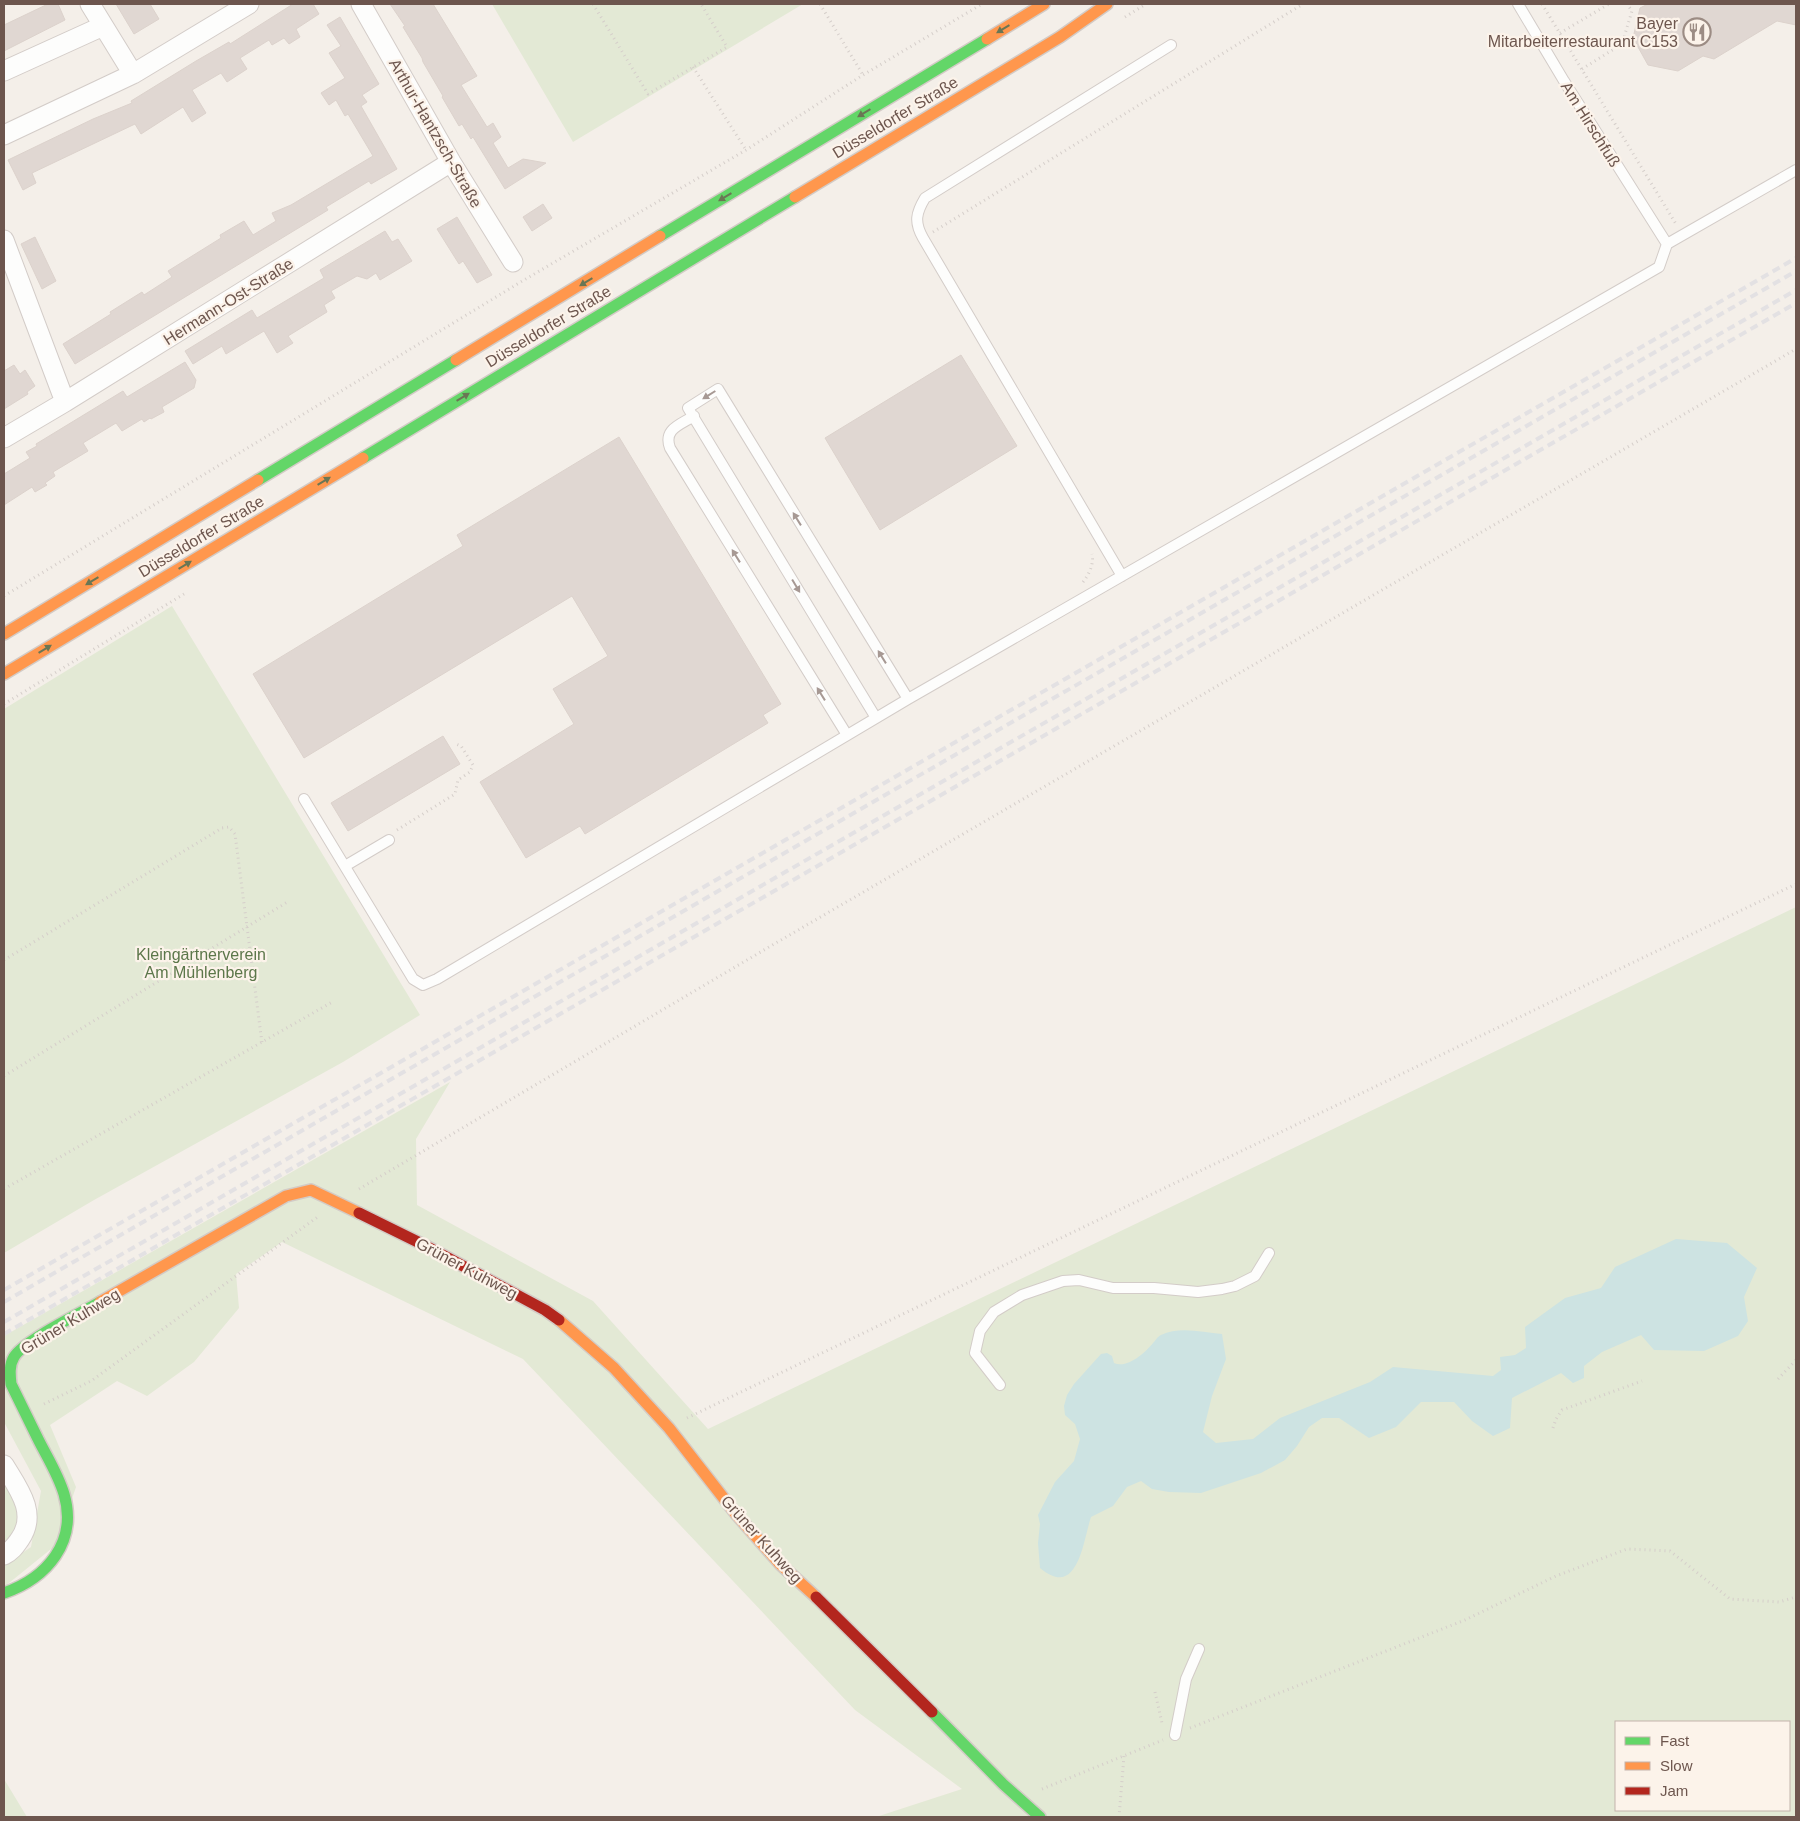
<svg xmlns="http://www.w3.org/2000/svg" width="1800" height="1821" viewBox="0 0 1800 1821" font-family="Arial,sans-serif">
	<style>
		.green { fill: #e3e9d5; fill-rule: evenodd }
		.water { fill: #cde3e2 }
		.building { fill: #e0d7d2; stroke: #dcd2cc }
		.lines { fill: none; stroke-linecap: round; stroke-linejoin: round }
		.lane-casing { stroke: #d3ccc8; stroke-width: 12 }
		.street-casing { stroke: #d3ccc8; stroke-width: 21 }
		.fast-casing { stroke: #d3cbc6; stroke-width: 14 }
		.slow-casing { stroke: #d3cbc6; stroke-width: 14 }
		.jam-casing { stroke: #d3cbc6; stroke-width: 14 }
		.path { stroke: #d5ceca; stroke-width: 3; stroke-dasharray: 1 4; stroke-linecap: butt }
		.lane { stroke: #fdfdfc; stroke-width: 10 }
		.street { stroke: #fdfdfc; stroke-width: 19 }
		.fast { stroke: #63d668; stroke-width: 11 }
		.slow { stroke: #ff974d; stroke-width: 11 }
		.jam { stroke: #b3261e; stroke-width: 11 }
		.rail { stroke: #e3e1e3; stroke-width: 4; stroke-dasharray: 8 5; stroke-linecap: butt }
		.oneway { fill: #6a7654 }
		.oneway2 { fill: #a79994 }
		.labels { text-anchor: middle; stroke-width: 4.5; stroke-linejoin: round; paint-order: stroke }
		.poi-label { font-size: 16px; fill: #6d564e; stroke: #fcf3ea; text-anchor: end }
		.street-label { font-size: 16px; fill: #6d564e; stroke: #fcf3ea }
		.park-label { font-size: 16px; fill: #5c774a; stroke: #fcf3ea }
	</style>
	<rect width="100%" height="100%" fill="#f4efe9"/>
	<!-- green -->
	<path class="green" d="M492 4H803L573 142Z
		M172 606 420 1015 343 1062 94 1200 4 1253V709Z
		M1796 907V1817H876L962 1789 855 1710 523 1359 282 1242 236 1274 239 1308 194 1362 147 1396 117 1381 50 1425 76 1487 56 1545 4 1587V1565L31 1547 41 1491 4 1422V1336L450 1082 416 1139 417 1205 593 1301 708 1429ZM1616 1722H1789V1810H1616Z
		M4 1471 22 1519 13 1533 4 1542Z
		M4 1779 27 1817H4Z"/>
	<!-- water -->
	<path class="water" d="M1676 1239 1727 1243 1757 1268 1744 1297 1748 1321 1738 1336 1704 1351 1654 1350 1641 1335 1602 1352 1584 1366V1378L1573 1383 1561 1373 1512 1398 1510 1428 1493 1436 1472 1421 1454 1402H1421L1396 1427 1369 1438 1339 1418H1322L1309 1427 1297 1446 1285 1460 1261 1473 1201 1493 1169 1492 1152 1489 1141 1481 1127 1487 1113 1506 1091 1517C1083 1541 1078 1600 1040 1568L1038 1543 1040 1524 1038 1515 1055 1482 1074 1461 1080 1439 1075 1424 1065 1415 1064 1406 1067 1395 1074 1384 1101 1354 1107 1353 1112 1356 1114 1363C1127 1369 1145 1353 1153 1343 1156 1340 1157 1337 1161 1335 1179 1326 1202 1332 1222 1334L1226 1359 1212 1396 1203 1432 1216 1443 1253 1439 1280 1418 1370 1382 1393 1367 1493 1376 1501 1370 1500 1357 1515 1355 1526 1348 1525 1327 1565 1298 1601 1288 1615 1267Z"/>
	<!-- building -->
	<path class="building" d="M48 4H58L65 20 4 51V25Z
		M116 4H150L159 19 134 34Z
		M293 4H313L319 14 296 29 300 37 289 44 284 38 272 45 269 40 240 58 247 69 227 82 221 73 192 90 206 113 192 122 183 107 141 134 135 124 32 173 36 183 23 190 8 160 93 119 132 103 131 101 196 61 229 42 230 44Z
		M390 4H433L477 76 461 85 487 127 493 123 501 137 493 143 508 168 523 159 546 163 505 189 473 137 471 139 462 124 459 126 442 97 443 96 423 62 422 58 403 27 405 26Z
		M1648 4H1796V25L1777 21 1714 59 1703 56 1678 71 1648 65 1633 38 1640 8Z
		M340 17 379 84 362 95 367 102 361 106 397 169 371 184 369 181 326 207 328 210 75 364 63 344 111 314 110 312 142 292 144 295 172 277 168 271 221 238 220 235 244 221 253 235 276 221 272 213 291 205 373 156 348 114 345 116 336 100 329 105 321 93 345 78 329 53 341 46 327 25Z
		M543 204 552 218 532 231 523 217Z
		M457 217 492 275 477 283 463 261 459 264 437 229Z
		M385 231 392 242 398 239 412 261 380 280 376 273 367 279 357 276 331 291 335 298 324 305 327 312 288 336 293 343 277 353 264 331 226 354 222 346 193 364 185 351 252 310 257 318 324 278 320 270Z
		M35 237 56 281 42 289 21 244Z
		M961 355 1017 446 880 530 825 438Z
		M185 362 196 380 194 388 162 407 164 412 151 419 150 418 144 422 142 419 122 431 116 423 83 443 88 451 53 472 55 476 45 483 47 485 35 492 32 487 4 505V474L30 458 26 452 37 446 36 444 123 391 127 397Z
		M14 365 20 374 25 370 35 386 27 392 28 394 4 409V371Z
		M619 437 781 704 763 715 768 723 585 834 580 826 526 858 480 782 574 724 553 689 608 656 572 596 304 758 253 674 463 546 457 535Z
		M443 736 460 764 348 831 331 803Z"/>
	<g class="lines">
		<!-- lane casing -->
		<g class="lane-casing">
			<path id="lane" d="M1518 4 1564 81 1667 244
				M694 416C680 425 663 429 670 448L847 735
				M1122 576 923 238C914 222 916 213 925 198L1171 45
				M876 718 688 408 718 389 908 699
				M304 799 413 979 423 985 437 979 908 699 1659 267 1667 244 1796 170
				M345 866 389 840
				M1000 1385 975 1353 980 1331 994 1312 1022 1295 1063 1281 1079 1280 1113 1288H1154L1198 1292 1222 1289 1235 1286 1255 1276 1269 1253
				M1175 1735 1186 1679 1199 1649"/>
		</g>
		<!-- street casing -->
		<g class="street-casing">
			<path id="street" d="M90 4 133 74
				M361 4 451 162 513 262
				M4 71 103 26
				M4 135 133 74 249 4
				M4 240 65 402
				M4 438 65 402 451 162
				M4 1465C18 1488 38 1513 20 1539 15 1546 12 1551 4 1555"/>
		</g>
		<!-- fast casing -->
		<g class="fast-casing">
			<path id="fast" d="M660 236 987 39
				M363 458 795 197
				M258 480 456 360
				M4 1593C47 1578 78 1542 64 1494 58 1474 47 1457 38 1439 29 1421 20 1402 11 1384 10 1375 9 1365 14 1357 23 1341 81 1313 100 1302
				M932 1712 1003 1784 1040 1817"/>
		</g>
		<!-- slow casing -->
		<g class="slow-casing">
			<path id="slow" d="M987 39 1044 4
				M795 197 1060 37 1107 4
				M456 360 660 236
				M4 634 258 480
				M4 674 363 458
				M100 1302 286 1196 311 1190 359 1213
				M559 1320 614 1368 669 1428 736 1514 780 1564 816 1597"/>
		</g>
		<!-- jam casing -->
		<g class="jam-casing">
			<path id="jam" d="M359 1213 424 1245 545 1310 559 1320
				M816 1597 932 1712"/>
		</g>
		<!-- path -->
		<path class="path" d="M593 4 648 94 727 47 701 4
			M820 4 863 75
			M1542 4 1676 224
			M1125 17 1146 4
			M1560 33 1609 4
			M693 67 746 150
			M1582 69 1622 44 1632 11 1627 4
			M933 232 1303 4
			M1083 582C1089 574 1094 565 1092 554
			M4 596 524 280 746 150 863 75 982 4
			M4 704 184 594
			M397 830 455 794 458 780 470 772 473 765 461 746 456 744
			M4 960 222 828 229 827 235 834 262 1043
			M4 1076 289 901
			M4 1189 334 1001
			M359 1189 769 947 1796 349
			M1778 1379 1796 1360
			M44 1404 91 1381 319 1216
			M687 1418 1796 884
			M1553 1428 1556 1419 1562 1410 1642 1381
			M1155 1692 1162 1723
			M1190 1728 1465 1620 1556 1576 1627 1549 1670 1551 1730 1599 1779 1602 1796 1597
			M1042 1789 1163 1740
			M1119 1817 1124 1756"/>
		<!-- lane -->
		<use href="#lane" class="lane"/>
		<!-- street -->
		<use href="#street" class="street"/>
		<!-- fast -->
		<use href="#fast" class="fast"/>
		<!-- slow -->
		<use href="#slow" class="slow"/>
		<!-- jam -->
		<use href="#jam" class="jam"/>
		<!-- rail -->
		<path class="rail" d="M4 1290 1796 258
			M4 1302 1796 271
			M4 1322 1796 290
			M4 1334 1796 303"/>
	</g>
	<!-- one-way arrows -->
	<defs><path id="oneway-solid" d="M-6-.8H1V-3.2L6.5 0L1 3.2V.8H-6Z" transform="scale(1.25)"/></defs>
	<g class="oneway">
		<use href="#oneway-solid" transform="translate(1003 29) rotate(149)"/>
		<use href="#oneway-solid" transform="translate(864 113) rotate(149)"/>
		<use href="#oneway-solid" transform="translate(725 197) rotate(149)"/>
		<use href="#oneway-solid" transform="translate(586 282) rotate(149)"/>
		<use href="#oneway-solid" transform="translate(463 397) rotate(-31)"/>
		<use href="#oneway-solid" transform="translate(324 481) rotate(-31)"/>
		<use href="#oneway-solid" transform="translate(185 565) rotate(-31)"/>
		<use href="#oneway-solid" transform="translate(92 581) rotate(149)"/>
		<use href="#oneway-solid" transform="translate(45 649) rotate(-31)"/>
	</g>
	<g class="oneway2">
		<use href="#oneway-solid" transform="translate(709 395) rotate(148)"/>
		<use href="#oneway-solid" transform="translate(797 519) rotate(-122)"/>
		<use href="#oneway-solid" transform="translate(736 556) rotate(-122)"/>
		<use href="#oneway-solid" transform="translate(796 586) rotate(59)"/>
		<use href="#oneway-solid" transform="translate(882 657) rotate(-122)"/>
		<use href="#oneway-solid" transform="translate(821 694) rotate(-122)"/>
	</g>
	<!-- icons -->
	<defs>
		<g id="restaurant-ring" transform="scale(1.4375)"><circle r="9.5" fill="#fcf3ea" stroke="#9c8c84" stroke-width="1.5"/><path d="M-5-6h1v4h1v-4h1v4h1v-4h1v5L-1.5 .5V6h-2V.5L-5-1ZM5-6V6H3V1.5H1.5Q1.5-4 5-6Z" fill="#9c8c84"/></g>
	</defs>
	<g fill-rule="evenodd">
		<use href="#restaurant-ring" x="1697" y="32"/>
	</g>
	<g class="labels">
		<!-- poi labels -->
		<g class="poi-label">
			<text x="1678" y="29">Bayer<tspan x="1678" dy="18">Mitarbeiterrestaurant C153</tspan></text>
		</g>
		<!-- street labels -->
		<g class="street-label">
			<text transform="translate(895 117) rotate(-31)" y="6">Düsseldorfer Straße</text>
			<text transform="translate(1591 124) rotate(58)" y="6">Am Hirschfuß</text>
			<text transform="translate(436 133) rotate(60)" y="6">Arthur-Hantzsch-Straße</text>
			<text transform="translate(228 301) rotate(-32)" y="6">Hermann-Ost-Straße</text>
			<text transform="translate(548 326) rotate(-31)" y="6">Düsseldorfer Straße</text>
			<text transform="translate(201 536) rotate(-31)" y="6">Düsseldorfer Straße</text>
			<text transform="translate(467 1268) rotate(28)" y="6">Grüner Kuhweg</text>
			<text transform="translate(70 1321) rotate(-31)" y="6">Grüner Kuhweg</text>
			<text transform="translate(762 1539) rotate(48)" y="6">Grüner Kuhweg</text>
		</g>
		<!-- park labels -->
		<g class="park-label">
			<text x="201" y="960">Kleingärtnerverein<tspan x="201" dy="18">Am Mühlenberg</tspan></text>
		</g>
	</g>
	<!-- border -->
	<rect width="1800" height="1821" fill="none" stroke="#6d564e" stroke-width="10"/>
	<!-- legend -->
	<rect x="1615" y="1721" width="175" height="90" fill="#fcf3ea" stroke="#c3b4ac"/>
	<rect x="1625" y="1737" width="25" height="8" fill="#63d668" stroke="#c3b4ac"/>
	<text x="1660" y="1746" font-size="15" fill="#6d564e">Fast</text>
	<rect x="1625" y="1762" width="25" height="8" fill="#ff974d" stroke="#c3b4ac"/>
	<text x="1660" y="1771" font-size="15" fill="#6d564e">Slow</text>
	<rect x="1625" y="1787" width="25" height="8" fill="#b3261e" stroke="#c3b4ac"/>
	<text x="1660" y="1796" font-size="15" fill="#6d564e">Jam</text>
</svg>
